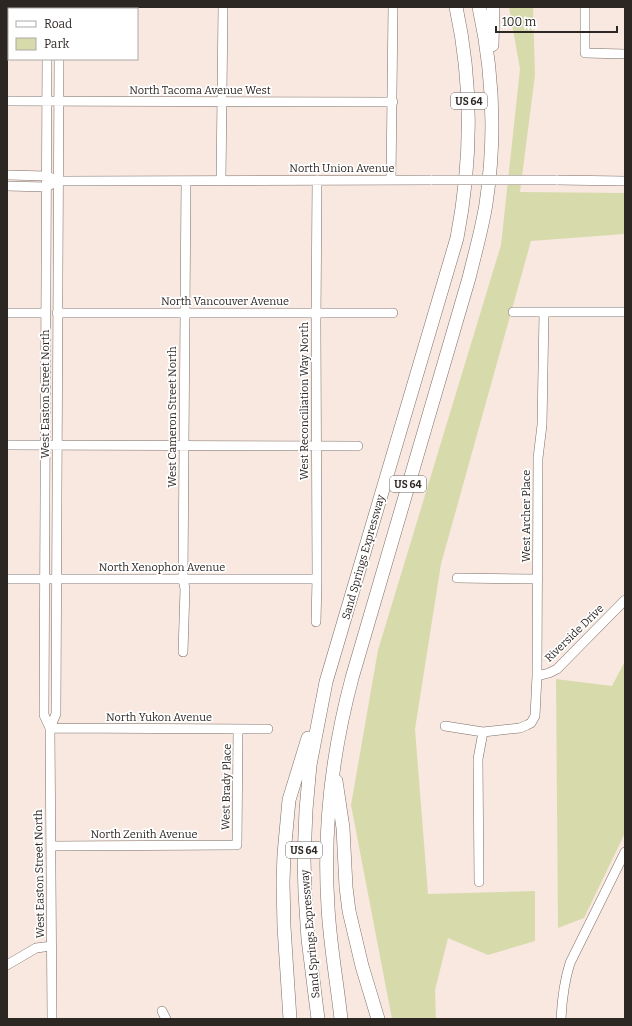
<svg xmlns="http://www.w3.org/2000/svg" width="632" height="1026" viewBox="0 0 632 1026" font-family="Bitter,serif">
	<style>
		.green { fill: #d7dbac }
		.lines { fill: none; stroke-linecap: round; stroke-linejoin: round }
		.minor-casing { stroke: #7c6e66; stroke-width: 10 }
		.highway-casing { stroke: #7c6e66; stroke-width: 14 }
		.minor { stroke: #fff; stroke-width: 9 }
		.highway { stroke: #fff; stroke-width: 13 }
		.minor-bridge-casing { stroke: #7c6e66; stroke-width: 10; stroke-linecap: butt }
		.minor-bridge { stroke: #fff; stroke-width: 9 }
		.labels { text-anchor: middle; stroke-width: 3.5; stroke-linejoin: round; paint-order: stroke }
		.shield { fill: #fff; stroke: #6c6866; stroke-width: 1 }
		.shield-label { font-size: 10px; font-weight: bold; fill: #2d2724 }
		.street-label { font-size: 11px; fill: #2d2724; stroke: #fff }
	</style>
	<rect width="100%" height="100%" fill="#f8e8df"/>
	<!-- green -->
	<path class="green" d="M509 7H533L535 75 520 192 625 193 624 234 531 241 441 564 415 729 428 894 535 891V941L488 955 448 938 435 990 436 1019H392L351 805 378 650 501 245 520 69Z
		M625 661V833L584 918 558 928 556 679 612 686Z"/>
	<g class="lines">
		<!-- minor casing -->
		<g class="minor-casing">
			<path id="minor" d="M585 7V53L625 54
				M48 9V7
				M59 9 60 7
				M47 59 44 715 50 728
				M7 101 393 102
				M7 175 47 176 59 181 432 180
				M391 180 393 7
				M556 180 625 181
				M221 181 223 7
				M7 186 46 187 52 184
				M513 312H625
				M7 313H45
				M57 313H393
				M7 445 358 446
				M457 578 538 579
				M7 579H317
				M316 622 317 579 316 324 317 180
				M183 652 185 589 183 579C185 446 184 314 186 181
				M537 676 549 673 557 669 625 600
				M445 726 483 732 520 728 527 725 531 723 535 716 537 676 538 458 542 425 544 312
				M50 728 268 729
				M51 846 237 845 238 729
				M479 882 478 759 483 732
				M7 965 36 948 52 946
				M162 1011 166 1019
				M52 1019 50 728 56 714 59 59
				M561 1019C562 999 564 982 570 963L625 852"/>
		</g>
		<!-- highway casing -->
		<g class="highway-casing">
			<path id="highway" d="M492 45 493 7
				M336 781 343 828 346 887 349 911 362 966 378 1019
				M290 1019 284 927 283 882 284 854 289 800 308 738
				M318 1019 308 939 305 893 304 859 306 810 310 765 315 739 326 682 457 238C472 160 473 85 456 7
				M341 1019C337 982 330 945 328 907 323 830 332 753 352 678L469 278C475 253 482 229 486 204 496 138 493 71 479 7"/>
		</g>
		<!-- minor -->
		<use href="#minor" class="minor"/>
		<!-- highway -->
		<use href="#highway" class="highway"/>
		<!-- minor-bridge casing -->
		<g class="minor-bridge-casing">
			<path id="minor-bridge" d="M432 180H556"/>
		</g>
		<!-- minor-bridge -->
		<use href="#minor-bridge" class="minor-bridge"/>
	</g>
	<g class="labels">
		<!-- shield labels -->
		<g class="shield">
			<rect x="451" y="93" width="36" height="16" rx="3"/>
			<rect x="390" y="476" width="36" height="16" rx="3"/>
			<rect x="286" y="842" width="36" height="16" rx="3"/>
		</g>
		<g class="shield-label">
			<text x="469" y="105">US 64</text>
			<text x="408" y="488">US 64</text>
			<text x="304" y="854">US 64</text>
		</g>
		<!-- street labels -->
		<g class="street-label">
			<text x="200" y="94">North Tacoma Avenue West</text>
			<text x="342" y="172">North Union Avenue</text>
			<text x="225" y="305">North Vancouver Avenue</text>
			<text transform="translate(45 394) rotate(-90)" y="4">West Easton Street North</text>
			<text transform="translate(304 401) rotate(-90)" y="4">West Reconciliation Way North</text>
			<text transform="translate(172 417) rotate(-90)" y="4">West Cameron Street North</text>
			<text transform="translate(526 516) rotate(-90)" y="4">West Archer Place</text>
			<text transform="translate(363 557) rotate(-74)" y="4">Sand Springs Expressway</text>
			<text x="162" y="571">North Xenophon Avenue</text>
			<text transform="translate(574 633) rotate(-44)" y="4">Riverside Drive</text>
			<text x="159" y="721">North Yukon Avenue</text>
			<text transform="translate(226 787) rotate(-89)" y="4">West Brady Place</text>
			<text x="144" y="838">North Zenith Avenue</text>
			<text transform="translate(39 874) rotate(-91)" y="4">West Easton Street North</text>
			<text transform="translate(310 934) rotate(-95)" y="4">Sand Springs Expressway</text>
		</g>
	</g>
	<!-- border -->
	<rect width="632" height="1026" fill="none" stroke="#2d2724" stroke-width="16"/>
	<!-- legend -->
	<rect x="8" y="8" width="130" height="52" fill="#ffffff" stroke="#aba9a7"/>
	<rect x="16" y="21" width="20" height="6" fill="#ffffff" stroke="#aba9a7"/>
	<text x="44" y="28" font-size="12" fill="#2d2724">Road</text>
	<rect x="16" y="38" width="20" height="12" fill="#d7dbac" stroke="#aba9a7"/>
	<text x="44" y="48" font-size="12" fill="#2d2724">Park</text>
	<!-- scale -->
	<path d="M496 26v6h121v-6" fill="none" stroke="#2d2724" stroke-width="2"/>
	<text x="502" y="26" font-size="12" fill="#2d2724" stroke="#ffffff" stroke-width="3" paint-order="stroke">100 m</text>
</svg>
